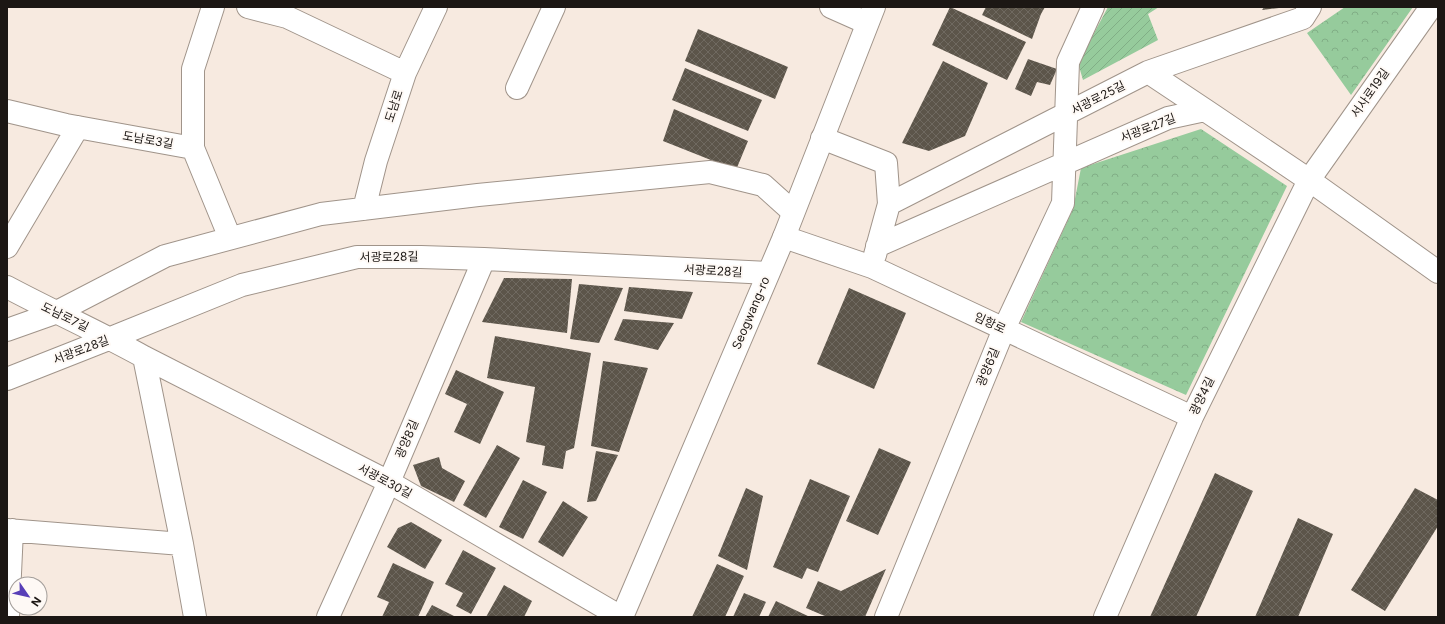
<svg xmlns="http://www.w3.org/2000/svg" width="1445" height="624" viewBox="0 0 1445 624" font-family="Inter,'Noto Sans KR',sans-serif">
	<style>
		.forest { fill: url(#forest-crowns) }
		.garden { fill: url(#garden-furrows) }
		.building { fill: url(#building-cross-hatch) }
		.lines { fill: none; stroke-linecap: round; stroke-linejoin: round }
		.minor-casing { stroke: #a0948a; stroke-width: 24 }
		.tertiary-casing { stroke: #a0948a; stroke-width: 24 }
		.secondary-casing { stroke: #a0948a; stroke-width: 24 }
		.minor { stroke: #fff; stroke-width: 22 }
		.tertiary { stroke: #fff; stroke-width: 22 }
		.secondary { stroke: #fff; stroke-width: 22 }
		.labels { text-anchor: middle; stroke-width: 4; stroke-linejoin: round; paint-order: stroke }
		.street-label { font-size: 12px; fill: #1c1714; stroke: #fef9f5 }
	</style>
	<defs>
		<pattern id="forest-crowns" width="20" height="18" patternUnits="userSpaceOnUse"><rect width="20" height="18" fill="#96cb9c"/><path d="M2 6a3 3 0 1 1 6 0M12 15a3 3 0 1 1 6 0" fill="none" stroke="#81ae86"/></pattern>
		<pattern id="garden-furrows" width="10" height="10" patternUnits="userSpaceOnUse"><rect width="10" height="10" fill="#96cb9c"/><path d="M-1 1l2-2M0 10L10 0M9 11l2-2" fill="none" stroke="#81ae86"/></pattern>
		<pattern id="building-cross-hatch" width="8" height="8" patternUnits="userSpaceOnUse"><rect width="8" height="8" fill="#5c554a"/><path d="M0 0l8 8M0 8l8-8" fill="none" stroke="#6f6960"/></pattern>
	</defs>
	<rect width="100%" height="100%" fill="#f7eae0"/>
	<!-- forest -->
	<path class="forest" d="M1345 7H1413L1351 95 1307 33Z
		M1201 129 1287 186 1186 395 1021 322 1073 209 1081 168Z"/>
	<!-- garden -->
	<path class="garden" d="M1108 7H1159L1148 14 1158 40 1083 80 1078 63Z"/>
	<!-- building -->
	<path class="building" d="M950 7 1026 42 1007 80 932 45Z
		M986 7H1045L1041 14 1032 39 982 15Z
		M1264 7H1279V8L1262 10Z
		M698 29 788 67 775 99 685 61Z
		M1028 59 1057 69 1050 85 1037 82 1031 96 1015 89Z
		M943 61 988 83 965 136 929 151 902 143Z
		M685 68 762 100 748 131 672 100Z
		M674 109 748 141 736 170 663 141Z
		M504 278 572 279 567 333 482 322Z
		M579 284 623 288 599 343 570 339Z
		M629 287 693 292 682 319 624 311Z
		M849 288 906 313 874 389 817 364Z
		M623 319 674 323 658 350 614 340Z
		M495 336 591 353 574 448 566 451 563 469 542 465 545 446 526 442 535 387 487 378Z
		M603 361 648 368 619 452 591 446Z
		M456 370 504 392 480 444 454 432 467 404 445 394Z
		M497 445 520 458 486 518 463 505Z
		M879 448 911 462 878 535 846 521Z
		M596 451 618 455 596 501 587 502Z
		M439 457 442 468 465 481 454 502 421 486 413 465Z
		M1215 473 1253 491 1196 617H1150Z
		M810 479 850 496 818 572 807 568 802 579 773 567Z
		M523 480 547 492 523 539 499 527Z
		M746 488 763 496 747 570 718 556Z
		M1415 488 1438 500V526L1385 611 1351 590Z
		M563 501 588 517 563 557 538 542Z
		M1298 518 1333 534 1298 617H1255Z
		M411 522 442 540 425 569 387 547 398 528Z
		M463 550 496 568 471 614 456 606 463 593 445 584Z
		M393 563 434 582 418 617H382L389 602 377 597Z
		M717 564 744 576 725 617H692Z
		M886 569 865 617H827L806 608 818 581 841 591Z
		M504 585 532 601 524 617H486Z
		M744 593 766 602 759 617H733Z
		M776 601 810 617H768Z
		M432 605 456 617H425Z"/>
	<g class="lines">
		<!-- minor casing -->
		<g class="minor-casing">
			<path id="minor" d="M248 7 287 17 405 73
				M1148 72 1205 110
				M517 88 554 7
				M7 111 66 125 193 148 230 238
				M822 138 886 163 889 204 875 255
				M193 148V69L213 7
				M889 204 1148 72 1303 18 1310 7
				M364 209 376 161 405 73 436 7
				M784 237 872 267 1192 417
				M877 246 1168 118 1205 110 1309 180 1438 272
				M7 247 78 127
				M7 287C52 311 99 332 144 357L389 482 621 617
				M7 330 55 313 165 256 321 214 478 195 710 172 763 185 793 212
				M144 357 182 544 195 617
				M7 379 111 338 242 285 357 257H421L484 259 768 273
				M7 530 182 544
				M8 617 12 530
				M328 617 389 482 484 259
				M886 617 1004 329 1063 203 1068 62 1093 7
				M1105 617 1192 417 1309 180 1431 7"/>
		</g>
		<!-- tertiary casing -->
		<g class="tertiary-casing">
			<path id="tertiary" d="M831 7 867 23"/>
		</g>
		<!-- secondary casing -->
		<g class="secondary-casing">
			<path id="secondary" d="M622 617 784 237 874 7"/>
		</g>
		<!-- minor -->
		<use href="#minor" class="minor"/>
		<!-- tertiary -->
		<use href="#tertiary" class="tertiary"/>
		<!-- secondary -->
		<use href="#secondary" class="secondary"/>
	</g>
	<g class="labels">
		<!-- street labels -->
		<g class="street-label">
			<text transform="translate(1370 93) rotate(-55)" y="4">서사로19길</text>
			<text transform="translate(1098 98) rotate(-27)" y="4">서광로25길</text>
			<text transform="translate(394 106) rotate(-72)" y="4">도남로</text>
			<text transform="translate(1148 128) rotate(-21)" y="4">서광로27길</text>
			<text transform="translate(148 140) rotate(10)" y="4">도남로3길</text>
			<text transform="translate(389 257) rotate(-1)" y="4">서광로28길</text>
			<text transform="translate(713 271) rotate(3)" y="4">서광로28길</text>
			<text transform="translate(751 313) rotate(-67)" y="4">Seogwang-ro</text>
			<text transform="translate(65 317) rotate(26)" y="4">도남로7길</text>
			<text transform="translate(990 323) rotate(25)" y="4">임항로</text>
			<text transform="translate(81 350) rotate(-21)" y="4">서광로28길</text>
			<text transform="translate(988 367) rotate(-68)" y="4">광양6길</text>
			<text transform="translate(1202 396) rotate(-64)" y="4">광양4길</text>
			<text transform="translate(407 439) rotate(-67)" y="4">광양8길</text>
			<text transform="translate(385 481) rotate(28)" y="4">서광로30길</text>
		</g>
	</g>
	<!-- border -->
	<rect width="1445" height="624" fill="none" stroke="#1c1714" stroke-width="16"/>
	<!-- north arrow -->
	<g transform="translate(28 596) rotate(124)"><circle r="19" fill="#fef9f5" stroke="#a49f9b"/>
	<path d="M0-3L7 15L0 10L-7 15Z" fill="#583fb7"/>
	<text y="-6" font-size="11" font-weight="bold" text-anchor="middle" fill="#1c1714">N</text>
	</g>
</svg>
